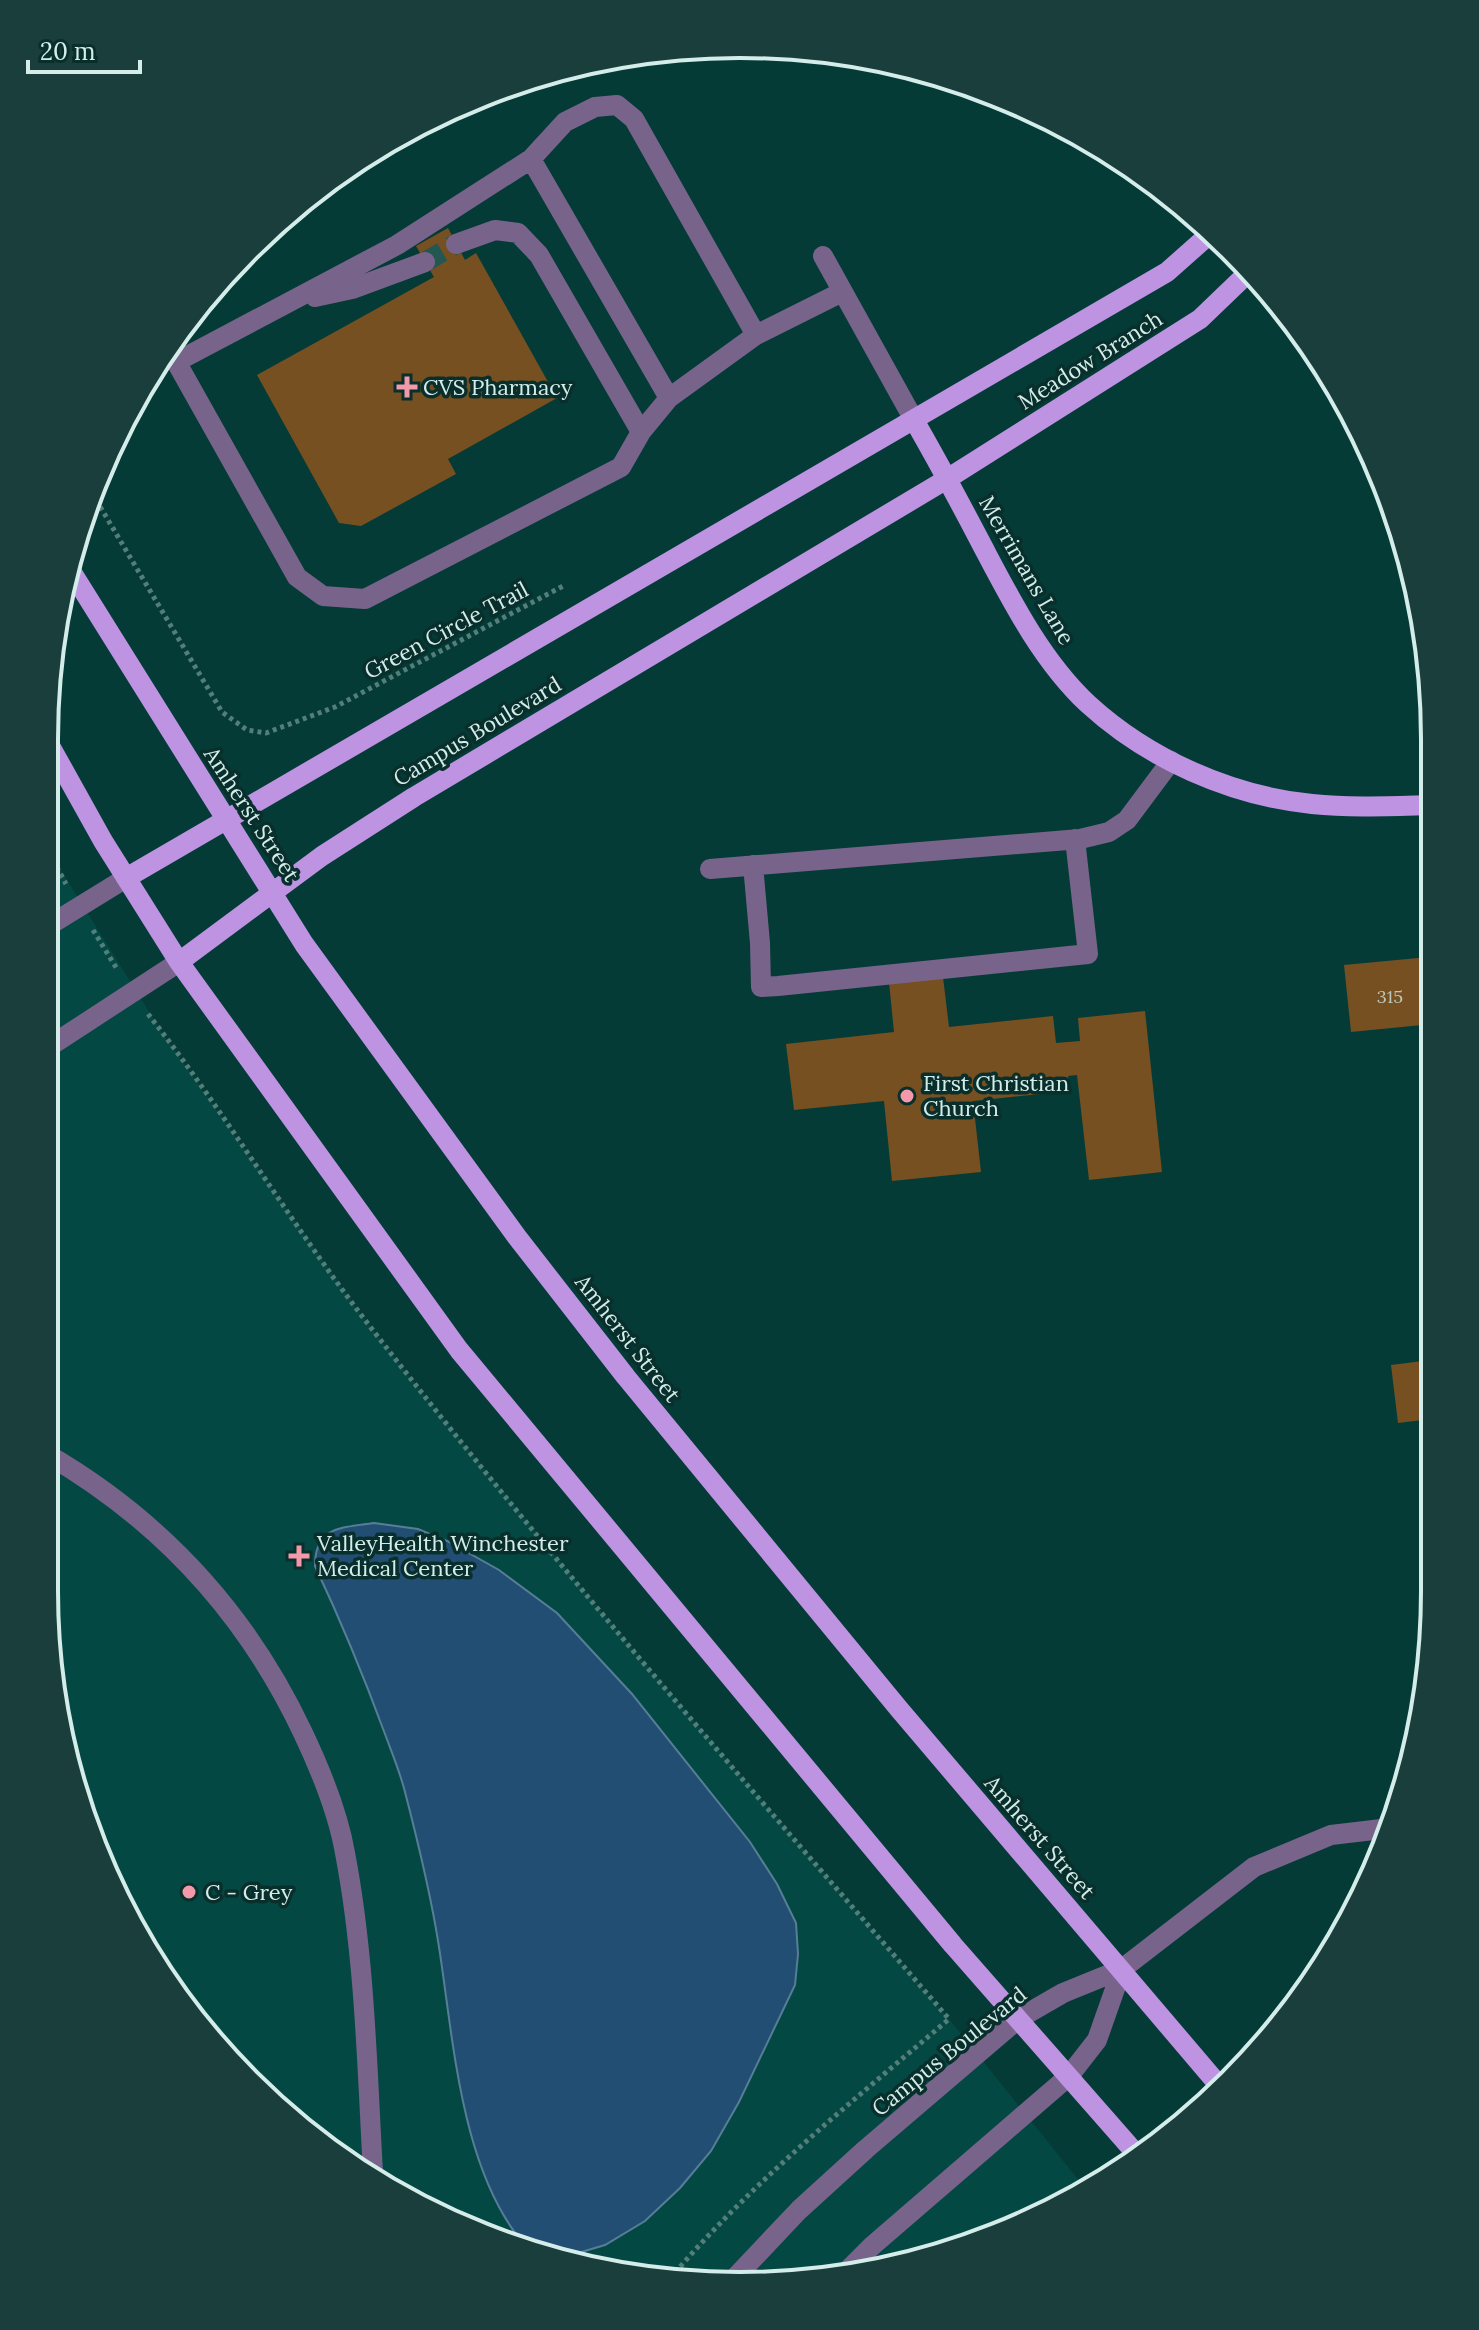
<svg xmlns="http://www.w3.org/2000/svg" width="1479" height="2330" viewBox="0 0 1479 2330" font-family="Lora,serif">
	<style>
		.built { fill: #044843 }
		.water { fill: #224e74; stroke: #577e97; stroke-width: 2 }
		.building { fill: #775021 }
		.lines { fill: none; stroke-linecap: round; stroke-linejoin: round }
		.minor-tunnel { stroke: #245652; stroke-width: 20; stroke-dasharray: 20 10; stroke-linecap: butt }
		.path { stroke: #537e7a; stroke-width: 5; stroke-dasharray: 4 4; stroke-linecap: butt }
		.minor { stroke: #78648a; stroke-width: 20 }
		.major { stroke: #bd93e2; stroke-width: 20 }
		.poi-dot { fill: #f39aaa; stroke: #092f2c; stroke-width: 3 }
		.labels { text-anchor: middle; stroke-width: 7; stroke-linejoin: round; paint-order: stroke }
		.number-label { font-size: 18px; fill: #bdc6b8 }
		.street-label { font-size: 22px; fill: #d4edea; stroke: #092f2c }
		.poi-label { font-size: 22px; fill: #d4edea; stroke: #092f2c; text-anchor: start }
		.rim { fill: none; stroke: #d4edea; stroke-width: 4 }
	</style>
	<rect width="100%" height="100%" fill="#053b37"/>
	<!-- built -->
	<path class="built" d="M49 851 161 1031 362 1316 427 1399 620 1634 949 2019 1085 2188 920 2262 739 2286 516 2249 316 2142 161 1977 81 1814 44 1590Z"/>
	<!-- water -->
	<path class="water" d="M374 1523 418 1529 447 1541 499 1570 557 1613 632 1694 750 1842 777 1884 796 1923 798 1954 795 1985 739 2102 711 2151 680 2188 645 2221 605 2245 568 2256 530 2251C461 2177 454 2043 439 1947 431 1895 418 1842 405 1792 400 1772 392 1753 385 1734 364 1677 341 1621 315 1566 315 1526 341 1528 374 1523Z"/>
	<!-- building -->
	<path class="building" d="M448 228 465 260 476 253 557 398 448 459 456 474 361 526 339 523 257 375 434 277 416 246Z
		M1429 957 1432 971V1024L1351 1032 1344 965Z
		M943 977 949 1027 1053 1016 1056 1043 1080 1041 1078 1018 1145 1011 1162 1172 1089 1180 1077 1075 1068 1076 1070 1091 973 1101 981 1172 892 1181 884 1101 794 1110 786 1044 894 1032 889 982Z
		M1431 1360 1430 1419 1398 1423 1391 1365Z"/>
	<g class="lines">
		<!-- minor-tunnel -->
		<path class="minor-tunnel" d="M425 262 456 244"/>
		<!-- path -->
		<path class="path" d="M92 493 222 712 247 730 266 733 335 707 565 585
			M49 853 66 884
			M93 930 117 969
			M148 1014C225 1112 289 1221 365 1320 550 1560 751 1789 949 2019 853 2101 755 2179 673 2275"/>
		<!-- minor -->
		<path class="minor" d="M531 159 669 398
			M456 244 495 230 518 233 539 255 641 432
			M823 256 914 420
			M315 297 352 289 425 262
			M756 335 842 292
			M169 349 297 577 323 596 365 599 621 467 641 432 669 398 756 335 634 119 617 105 595 107 565 122 531 159 397 245 176 362
			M753 865 760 943 761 987 778 986 1088 954 1075 839
			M710 869 1080 839 1109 832 1127 820 1171 761
			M48 926 126 878
			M47 1048 179 962
			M45 1453C161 1520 246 1612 303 1733 321 1771 338 1812 345 1853 365 1958 367 2066 373 2173
			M846 2272 872 2246 1069 2076 1097 2040 1122 1969
			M729 2284 799 2210 866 2149 1018 2019 1063 1993 1122 1969 1254 1867 1331 1835 1390 1828"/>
		<!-- major -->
		<path class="major" d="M914 420C937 460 959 501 981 543 1010 598 1041 660 1088 704 1148 759 1231 796 1312 804 1352 808 1392 806 1433 805
			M71 571 304 944 517 1237 626 1377 899 1709 1217 2083
			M49 744 103 841 179 962 459 1350 953 1945 1139 2157
			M126 878 1167 272 1211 233
			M179 962 322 856 414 797 947 479 1200 319 1251 270"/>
	</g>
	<!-- markers -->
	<g class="poi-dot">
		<path d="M403 375h8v8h8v8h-8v8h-8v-8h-8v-8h8z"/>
		<circle cx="907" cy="1096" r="8"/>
		<path d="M295 1544h8v8h8v8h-8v8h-8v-8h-8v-8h8z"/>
		<circle cx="189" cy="1892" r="8"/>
	</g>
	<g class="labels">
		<!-- number labels -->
		<g class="number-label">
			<text x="1390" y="1003">315</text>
		</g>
		<!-- street labels -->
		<g class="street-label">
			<text transform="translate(1090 360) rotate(-32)" y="8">Meadow Branch</text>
			<text transform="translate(1027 570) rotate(60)" y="8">Merrimans Lane</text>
			<text transform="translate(446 630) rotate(-28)" y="8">Green Circle Trail</text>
			<text transform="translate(477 731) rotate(-31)" y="8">Campus Boulevard</text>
			<text transform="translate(252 814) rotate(57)" y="8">Amherst Street</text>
			<text transform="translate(628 1338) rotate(52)" y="8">Amherst Street</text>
			<text transform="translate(1040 1837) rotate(49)" y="8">Amherst Street</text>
			<text transform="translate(949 2051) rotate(-39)" y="8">Campus Boulevard</text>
		</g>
		<!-- poi labels -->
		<g class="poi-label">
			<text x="423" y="395">CVS Pharmacy</text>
			<text x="923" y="1091">First Christian<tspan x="923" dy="25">Church</tspan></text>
			<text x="317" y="1551">ValleyHealth Winchester<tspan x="317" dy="25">Medical Center</tspan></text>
			<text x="205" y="1900">C - Grey</text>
		</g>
	</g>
	<!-- crop -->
	<path d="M0 0H1479V2330H0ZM739 58H740A681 681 0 0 1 1421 739V1591A681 681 0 0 1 740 2272H739A681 681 0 0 1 58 1591V739A681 681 0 0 1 739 58Z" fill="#193e3b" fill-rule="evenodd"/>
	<path class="rim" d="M739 58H740A681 681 0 0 1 1421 739V1591A681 681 0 0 1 740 2272H739A681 681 0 0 1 58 1591V739A681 681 0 0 1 739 58Z"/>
	<!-- scale -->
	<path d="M28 60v12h112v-12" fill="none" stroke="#d4edea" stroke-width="4"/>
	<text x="40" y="60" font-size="24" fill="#d4edea" stroke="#092f2c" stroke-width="6" paint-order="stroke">20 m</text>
</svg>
